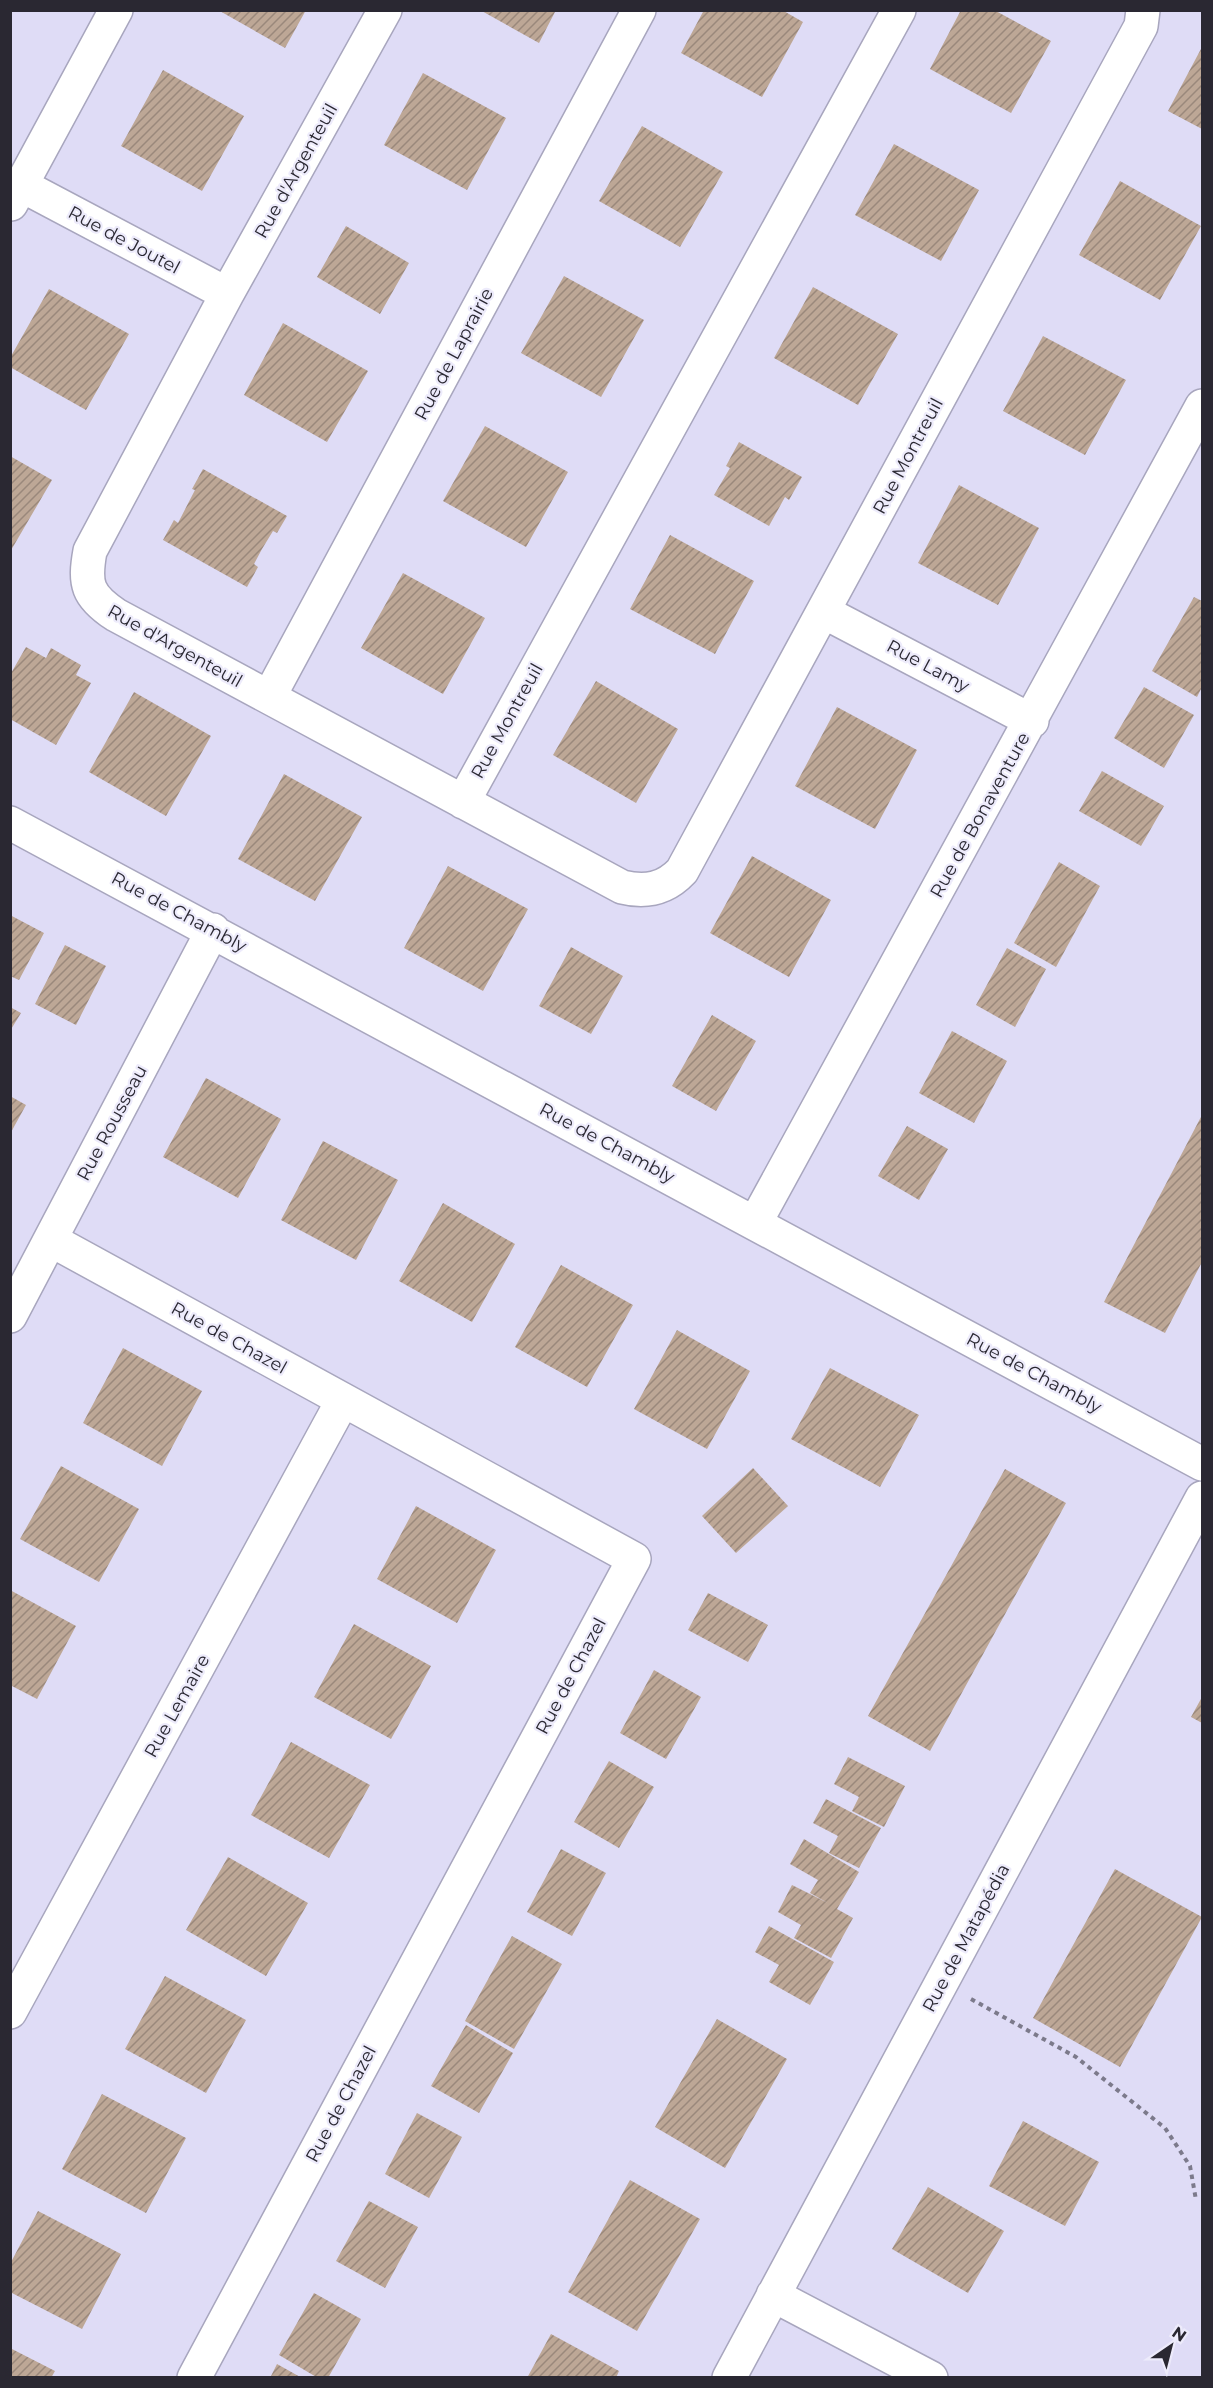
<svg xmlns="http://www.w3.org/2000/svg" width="1213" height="2388" viewBox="0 0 1213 2388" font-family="Montserrat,sans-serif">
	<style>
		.building { fill: url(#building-hatch) }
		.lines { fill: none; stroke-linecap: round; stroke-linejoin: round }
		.minor-casing { stroke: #a8a6be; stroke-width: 36 }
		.path { stroke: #7c7a8b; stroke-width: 4; stroke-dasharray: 4.5 4.5; stroke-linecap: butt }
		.minor { stroke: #fff; stroke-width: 33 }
		.labels { text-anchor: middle; stroke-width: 4.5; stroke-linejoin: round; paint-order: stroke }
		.street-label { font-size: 18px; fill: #2a2832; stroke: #edebfb }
	</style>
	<defs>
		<pattern id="building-hatch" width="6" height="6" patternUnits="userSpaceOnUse" patternTransform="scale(1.5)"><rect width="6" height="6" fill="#bda796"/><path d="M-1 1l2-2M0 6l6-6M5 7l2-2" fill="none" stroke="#9a887b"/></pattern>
	</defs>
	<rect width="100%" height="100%" fill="#dfdcf6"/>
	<!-- building -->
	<path class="building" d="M218 10H306L285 48Z
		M480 10H556L539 43Z
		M704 10H782L803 22 762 97 681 53Z
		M961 10H994L1051 41 1011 113 930 69Z
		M1202 47V129L1168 111Z
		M163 70 244 116 202 191 121 146Z
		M423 73 506 118 467 190 384 145Z
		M642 126 723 172 680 247 599 201Z
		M894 144 979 190 941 261 855 215Z
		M1120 181 1201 226 1160 300 1079 255Z
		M346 226 409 263 380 314 317 277Z
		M564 276 644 320 601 397 521 353Z
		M813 287 898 334 858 405 774 358Z
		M49 289 129 334 86 410 10 367V358Z
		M283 323 368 371 327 442 244 395Z
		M1043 336 1126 380 1085 455 1003 411Z
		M485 426 568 472 526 547 443 501Z
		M739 442 802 477 789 500 785 497 769 526 714 495 730 468 726 466Z
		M10 456 52 480 10 552Z
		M203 469 287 516 277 533 273 531 262 549 254 564 258 567 247 587 163 540 174 520 178 523 195 490 192 489Z
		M959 485 1039 528 998 605 918 563Z
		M670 535 754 581 715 654 630 609Z
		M403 573 485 618 443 694 361 648Z
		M1194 597 1202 601V687L1197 697 1152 671Z
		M26 647 46 658 51 648 81 665 76 675 91 683 56 745 10 719V675Z
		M596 681 678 729 636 803 553 755Z
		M1144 687 1194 715 1164 768 1114 738Z
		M134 692 211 736 166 816 89 772Z
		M837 707 917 750 875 829 795 786Z
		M1102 771 1164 806 1141 846 1079 811Z
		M284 774 362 817 315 901 238 859Z
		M752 856 831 900 789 977 710 933Z
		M1059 862 1100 886 1056 967 1014 943Z
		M448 866 528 909 483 991 404 948Z
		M10 915 44 933 19 980 10 976Z
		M65 945 106 966 76 1025 35 1004Z
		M571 947 623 976 591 1034 539 1006Z
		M1007 948 1046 969 1015 1027 976 1005Z
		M10 1007 21 1013 10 1031Z
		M712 1015 756 1041 716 1111 672 1086Z
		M952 1031 1007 1061 974 1123 919 1093Z
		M206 1078 281 1119 238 1198 163 1157Z
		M10 1096 26 1105 10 1134Z
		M1202 1115V1262L1165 1333 1104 1302Z
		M907 1126 948 1149 919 1200 878 1176Z
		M323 1141 398 1180 356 1260 281 1220Z
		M443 1203 515 1244 472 1322 399 1281Z
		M561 1265 633 1305 587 1387 515 1347Z
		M677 1330 750 1371 707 1449 634 1409Z
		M123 1348 202 1391 162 1466 83 1423Z
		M830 1368 919 1415 880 1487 791 1439Z
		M61 1466 139 1509 99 1582 20 1539Z
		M753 1468 788 1506 736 1553 702 1516Z
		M1005 1469 1066 1503 930 1751 868 1716Z
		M416 1506 496 1550 457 1623 377 1579Z
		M10 1590 76 1626 37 1699 10 1685Z
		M708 1593 768 1625 748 1662 688 1630Z
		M354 1624 431 1666 391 1739 314 1697Z
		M654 1670 701 1697 666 1759 620 1733Z
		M1202 1697V1723L1191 1717Z
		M291 1742 370 1785 329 1858 251 1815Z
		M848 1757 905 1786 884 1827 852 1811 859 1797 834 1784Z
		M609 1761 654 1787 619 1848 574 1822Z
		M826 1799 881 1828 859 1868 829 1853 838 1836 813 1823Z
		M804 1839 859 1872 837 1909 853 1918 831 1958 794 1938 801 1925 778 1912 792 1885 828 1903 810 1893 818 1880 790 1864Z
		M561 1849 606 1873 572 1936 527 1912Z
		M228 1857 308 1903 266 1976 186 1930Z
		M1115 1869 1202 1917 1120 2067 1033 2018Z
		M769 1926 834 1962 810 2005 769 1982 779 1965 755 1952Z
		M512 1936 562 1964 514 2049 465 2021Z
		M165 1976 246 2020 206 2093 125 2049Z
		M717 2019 787 2059 725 2168 655 2127Z
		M466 2025 513 2053 479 2113 431 2086Z
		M102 2094 186 2138 146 2213 62 2169Z
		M417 2113 462 2137 429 2198 385 2174Z
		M1023 2121 1099 2162 1065 2226 989 2186Z
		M630 2180 700 2219 637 2331 568 2292Z
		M928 2187 1004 2231 968 2293 892 2249Z
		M369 2201 418 2227 385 2288 336 2261Z
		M38 2211 121 2254 82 2329 10 2292V2264Z
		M314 2293 361 2319 328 2378H318L279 2355Z
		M551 2334 619 2371 616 2378H527Z
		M10 2348 55 2371 51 2378H10Z
		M277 2364 302 2378H270Z"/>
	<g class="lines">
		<!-- minor casing -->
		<g class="minor-casing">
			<path id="minor" d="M385 10 227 294 90 551C84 584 87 596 116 615L622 887C646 893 665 889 682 871L1141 26 1143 10
				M21 185 227 294
				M11 204 116 10
				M824 612 1032 721
				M269 697 639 10
				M463 802 899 10
				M10 823 1202 1464
				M755 1223 1202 406
				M51 1240 634 1559 194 2378
				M10 1316 213 930
				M10 2012 343 1400
				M773 2295 931 2378
				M729 2378 1202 1498"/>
		</g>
		<!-- path -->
		<path class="path" d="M971 1999 1076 2057 1165 2128 1190 2166 1196 2200"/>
		<!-- minor -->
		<use href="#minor" class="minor"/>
	</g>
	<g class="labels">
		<!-- street labels -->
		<g class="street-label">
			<text transform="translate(296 171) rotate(-61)" y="6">Rue d'Argenteuil</text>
			<text transform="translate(124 240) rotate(28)" y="6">Rue de Joutel</text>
			<text transform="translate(454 354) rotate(-62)" y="6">Rue de Laprairie</text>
			<text transform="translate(908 456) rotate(-62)" y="6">Rue Montreuil</text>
			<text transform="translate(175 646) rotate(29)" y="6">Rue d'Argenteuil</text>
			<text transform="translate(928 666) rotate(28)" y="6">Rue Lamy</text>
			<text transform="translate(507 721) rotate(-61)" y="6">Rue Montreuil</text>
			<text transform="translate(980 815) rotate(-61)" y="6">Rue de Bonaventure</text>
			<text transform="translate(179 912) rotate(28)" y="6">Rue de Chambly</text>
			<text transform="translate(112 1123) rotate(-62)" y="6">Rue Rousseau</text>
			<text transform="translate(607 1143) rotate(28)" y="6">Rue de Chambly</text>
			<text transform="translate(229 1338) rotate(29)" y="6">Rue de Chazel</text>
			<text transform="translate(1034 1373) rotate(28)" y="6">Rue de Chambly</text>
			<text transform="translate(571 1676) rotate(-62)" y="6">Rue de Chazel</text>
			<text transform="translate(177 1706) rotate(-61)" y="6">Rue Lemaire</text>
			<text transform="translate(966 1938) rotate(-62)" y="6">Rue de Matapédia</text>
			<text transform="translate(341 2104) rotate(-62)" y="6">Rue de Chazel</text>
		</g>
	</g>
	<!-- border -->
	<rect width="1213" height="2388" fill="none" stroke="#2a2832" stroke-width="24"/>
	<!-- north arrow -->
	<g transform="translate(1171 2346) rotate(35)" stroke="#edebfb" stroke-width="4.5" paint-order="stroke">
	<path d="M0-4.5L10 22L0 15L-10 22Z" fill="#2a2832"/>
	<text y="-9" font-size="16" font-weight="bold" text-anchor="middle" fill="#2a2832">N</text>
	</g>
</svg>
